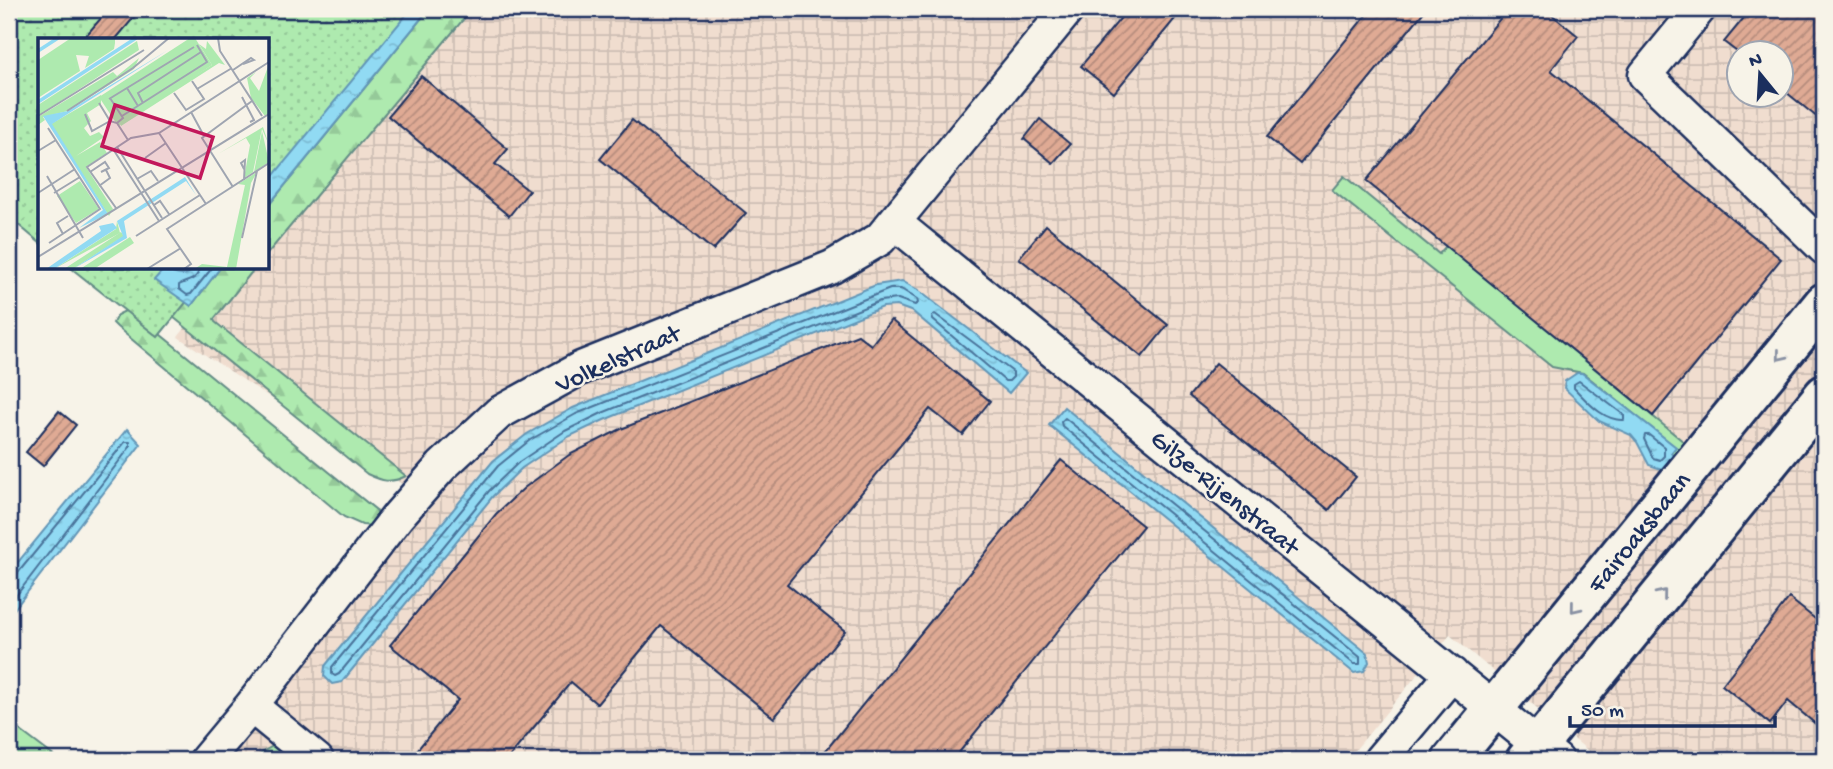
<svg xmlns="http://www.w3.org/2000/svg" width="1833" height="769" viewBox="0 0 1833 769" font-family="'Gochi Hand',sans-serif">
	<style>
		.industrial { fill: url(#industrial-grid); fill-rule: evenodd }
		.green { fill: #aeeaaf; stroke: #648c86; stroke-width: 2 }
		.forest { fill: url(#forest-firs); stroke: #648c86; stroke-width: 2 }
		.garden { fill: url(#garden-dots); stroke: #648c86; stroke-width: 2 }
		.water { fill: url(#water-ripples); stroke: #6296b7; stroke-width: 2 }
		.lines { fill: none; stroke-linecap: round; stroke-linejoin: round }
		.shore { stroke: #4a739a; stroke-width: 2 }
		.building { fill: url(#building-hatch); stroke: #1b2f5e; stroke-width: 2 }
		.street-casing { stroke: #1b2f5e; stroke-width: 37 }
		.secondary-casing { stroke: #1b2f5e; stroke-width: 44 }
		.street { stroke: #f7f3e8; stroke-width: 32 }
		.secondary { stroke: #f7f3e8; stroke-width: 38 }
		.oneway { stroke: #8991a3 }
		.labels { text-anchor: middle; stroke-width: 5; stroke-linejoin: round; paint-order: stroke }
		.street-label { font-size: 26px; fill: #1b2f5e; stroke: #f7f3e8 }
		.inset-river { fill: none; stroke: #91daf3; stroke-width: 3.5 }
		.inset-road { fill: none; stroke: #9fa5b1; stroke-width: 2 }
		.view { fill: #c2185b; fill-opacity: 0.15; stroke: #c2185b; stroke-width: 3.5 }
		.inset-edge { fill: none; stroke: #1b2f5e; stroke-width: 3.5 }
	</style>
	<defs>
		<pattern id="industrial-grid" width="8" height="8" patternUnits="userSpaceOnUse" patternTransform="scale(1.75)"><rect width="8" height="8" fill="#f0ddcf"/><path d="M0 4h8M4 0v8" fill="none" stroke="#cdbeb4"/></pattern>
		<pattern id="forest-firs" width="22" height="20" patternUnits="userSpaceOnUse" patternTransform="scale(1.75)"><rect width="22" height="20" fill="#aeeaaf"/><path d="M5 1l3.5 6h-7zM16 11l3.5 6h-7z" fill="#95c999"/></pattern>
		<pattern id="garden-dots" width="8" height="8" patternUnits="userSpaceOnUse" patternTransform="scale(1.75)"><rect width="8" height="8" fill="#aeeaaf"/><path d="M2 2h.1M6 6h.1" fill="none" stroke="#95c999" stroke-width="1.8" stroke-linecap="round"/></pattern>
		<pattern id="water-ripples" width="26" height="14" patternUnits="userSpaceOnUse" patternTransform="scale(1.75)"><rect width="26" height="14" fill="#91daf3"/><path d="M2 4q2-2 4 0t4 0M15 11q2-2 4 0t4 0" fill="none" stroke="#7cbbd3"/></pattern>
		<pattern id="building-hatch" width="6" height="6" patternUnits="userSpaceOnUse" patternTransform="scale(1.75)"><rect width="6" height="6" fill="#dfaa94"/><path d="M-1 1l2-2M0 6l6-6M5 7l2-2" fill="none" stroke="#b48b7c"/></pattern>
	</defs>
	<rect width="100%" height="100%" fill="#f7f3e8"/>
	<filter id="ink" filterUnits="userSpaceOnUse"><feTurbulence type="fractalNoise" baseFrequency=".0143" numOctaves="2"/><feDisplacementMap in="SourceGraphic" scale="14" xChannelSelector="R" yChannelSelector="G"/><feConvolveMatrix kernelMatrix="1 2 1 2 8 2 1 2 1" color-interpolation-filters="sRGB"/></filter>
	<g filter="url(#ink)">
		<!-- industrial -->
		<path class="industrial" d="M445 9H1824V760H1599L1450 635 1347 760H189L349 560 416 493 178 337 234 268H268V227ZM1738 52H1780V94H1738Z"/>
		<!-- green -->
		<path class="green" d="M1344 176 1439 254 1446 246 1690 447 1679 462 1670 453 1675 447 1583 373 1552 367 1332 190Z
			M273 746 283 747 305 760H255L264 751Z"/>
		<!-- forest -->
		<path class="forest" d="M429 9H472L268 253V206Z
			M148 268 191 306 220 268H255L214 319 215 322 406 476C390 484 382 481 367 474L157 304Z
			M125 311 134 313 376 510 380 518 374 526 362 525 344 517 117 327 113 323 117 315Z
			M9 722 59 760H9Z"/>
		<!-- garden -->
		<path class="garden" d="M9 9H424L268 202V40H40V243L9 217Z
			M71 268H214L158 337Z"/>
		<!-- water -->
		<path class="water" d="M411 9H429L268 206V182Z
			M194 268H220L191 306 154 280 163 270C176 274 184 280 194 268Z
			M902 281 918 290 1026 373 1009 393 913 312 897 306 883 307 604 420 568 437 522 468 493 496 342 682 332 684 324 676 325 666 493 461 527 434 573 408 876 285Z
			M1577 373H1582L1676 447 1671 453 1674 457 1662 469 1649 465 1637 442 1631 435 1599 421 1564 388 1565 381Z
			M1064 407 1367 653 1369 662 1364 671 1354 673 1049 425Z
			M127 429 141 444 9 616V573Z"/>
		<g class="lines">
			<!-- shore -->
			<path class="shore" d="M199 268C198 281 187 280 179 285V289L187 295 191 294 212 268
				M890 289H901L917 299 918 303 915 305 898 299 880 301 602 413 565 431 519 462 489 491 339 674 335 676 332 674V667L498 466 530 440 576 414Z
				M935 314 1013 372V377L1009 381H1005L933 320 932 316Z
				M1579 381 1624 415V420C1603 421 1588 402 1574 388V384Z
				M1065 418 1360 657V664H1354L1062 426 1061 422Z
				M1645 435H1649L1664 447V456L1660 460 1653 458 1644 439Z
				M9 577 17 574 125 442H130V447L9 605"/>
		</g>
		<!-- building -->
		<path class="building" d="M109 9H141L115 40H82Z
			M1128 9H1183L1114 93 1081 66Z
			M1371 9H1426L1300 164 1267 137Z
			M1508 9H1545L1578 36 1551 70 1781 259 1653 416 1366 181Z
			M1751 9H1824V123L1781 88V52H1737L1724 42Z
			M421 76 508 149 495 164 529 191 509 216 388 116Z
			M1040 119 1070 144 1053 163 1024 139Z
			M632 120 746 213 713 250 600 159Z
			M1046 225 1168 325 1142 357 1019 258Z
			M891 320 990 401 963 435 930 409 787 584 845 631 774 718 661 626 597 704 571 682 507 760H409L458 700 390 645 496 514 524 488 569 455 621 429 858 335 871 345Z
			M1216 363 1356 477 1329 510 1189 396Z
			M59 411 76 425 43 466 26 452Z
			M1061 460 1143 526 953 760H818Z
			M1789 598 1824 626V731L1788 701 1770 724 1722 685Z"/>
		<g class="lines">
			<!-- street casing -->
			<g class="street-casing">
				<path id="street" d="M1699 9 1645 75 1824 248
					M895 223 1557 760
					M251 706 317 760
					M206 760 251 706 398 516 442 466 499 413 581 368 832 267 880 239 1068 9
					M1380 760 1452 674"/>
			</g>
			<!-- secondary casing -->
			<g class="secondary-casing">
				<path id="secondary" d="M1452 760 1824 303
					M1526 760 1824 395"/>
			</g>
			<!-- street -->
			<use href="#street" class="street"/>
			<!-- secondary -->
			<use href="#secondary" class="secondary"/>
		</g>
		<!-- one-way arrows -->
		<defs><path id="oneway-chevron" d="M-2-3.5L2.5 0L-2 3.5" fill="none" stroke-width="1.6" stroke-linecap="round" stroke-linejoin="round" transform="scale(1.75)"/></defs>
		<g class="oneway">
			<use href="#oneway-chevron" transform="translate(1781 356) rotate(129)"/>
			<use href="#oneway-chevron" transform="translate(1662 594) rotate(-51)"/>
			<use href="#oneway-chevron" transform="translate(1575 608) rotate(129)"/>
		</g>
	</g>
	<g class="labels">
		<!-- street labels -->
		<g class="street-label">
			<text transform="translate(617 357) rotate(-24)" y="9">Volkelstraat</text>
			<text transform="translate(1226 491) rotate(39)" y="9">Gilze-Rijenstraat</text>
			<text transform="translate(1638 531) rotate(-51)" y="9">Fairoaksbaan</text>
		</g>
	</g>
	<!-- overview -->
	<g transform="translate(38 38)">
		<rect width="231" height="231" fill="#f7f3e8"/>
		<path d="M33 0H77V5L76 11 47 30 51 18 38 17 42 33 0 60V22ZM99 3 101 12 0 78V67ZM101 20 96 31 30 73 5 79 7 82 0 87V79L75 34 79 38ZM231 26V75L227 78 213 60 209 40 218 34 212 40 221 53ZM63 57V66L49 75 53 83 46 90 52 98 61 94 66 99 38 118 62 104 69 115 48 129 75 171 71 178 13 86ZM225 89 231 107 224 91 215 134 206 140 212 107 208 100 180 116ZM219 134 213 145 198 231 158 230 164 226 189 229 207 147 200 146ZM42 143 61 171 38 185 19 158ZM79 183 82 195 16 231 78 191Z" fill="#aeeaaf"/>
		<path d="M169 3 187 27 181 25 83 88 81 84 174 27 161 6 168 11ZM224 93 231 124 216 134ZM83 194 86 198 35 231H26ZM92 199 96 205 56 231H42Z" fill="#aeeaaf"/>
		<path d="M152 0H157L174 27 80 88 61 59Z" fill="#aeeaaf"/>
		<path d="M130 12 14 86 70 176 41 190 65 172 5 78 30 73ZM147 139 158 157 148 143 86 183 89 200 35 231 85 198 79 183ZM75 185 79 190 16 231H8L63 193 61 188Z" fill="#91daf3"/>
		<path class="inset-river" d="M0 13 20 0M0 64 98 0"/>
		<path class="inset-road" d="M180 0 182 13 224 78M195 32 213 20 216 22 205 26M89 50 100 68M159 51 194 30M136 55 148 72 166 61 154 43M204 59 216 82 212 84M72 60 85 80 79 85M71 61 156 9M61 65 72 83M105 65 100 55 163 14M29 73 95 30 131 0M153 74 166 98M47 76 54 93 72 83 79 85 90 102M0 78 106 12M84 78 169 24 159 7M10 90 62 171 11 205M121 95 168 166M79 109 124 180M75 111 121 183M0 113 18 102M107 120 128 105M52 134 67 124 71 130 63 134M9 138 45 200M99 141 113 133 120 143M206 142 207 122 203 125 206 131M61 148 72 140 68 132M195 149 164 100 214 63M0 155 37 131M16 155 42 139M116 167 122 163 131 176M78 170 49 129 93 100 121 95 231 24M25 196 19 185 30 178M98 198 162 157M204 200 219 133M0 219 231 76M109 231 143 210M146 231 153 226 129 191 231 125M158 231H181"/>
		<path class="view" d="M77 67 175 99 162 140 64 108Z"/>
		<rect width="231" height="231" class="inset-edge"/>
	</g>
	<!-- margin -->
	<rect width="1833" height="769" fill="none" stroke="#f7f3e8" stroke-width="35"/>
	<rect x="18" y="18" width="1798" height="734" fill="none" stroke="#1b2f5e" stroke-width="2.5" filter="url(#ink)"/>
	<!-- north arrow -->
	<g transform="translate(1760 74) rotate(342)"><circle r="33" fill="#f7f3e8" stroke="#9fa5b1" stroke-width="2"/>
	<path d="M0-5L12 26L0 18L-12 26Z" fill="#1b2f5e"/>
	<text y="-10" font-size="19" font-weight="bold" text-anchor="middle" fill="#1b2f5e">N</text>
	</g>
	<!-- scale -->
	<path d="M1570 716v10h205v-10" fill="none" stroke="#1b2f5e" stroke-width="3.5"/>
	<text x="1581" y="716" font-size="21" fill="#1b2f5e" stroke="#f7f3e8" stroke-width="5" paint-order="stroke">50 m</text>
</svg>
